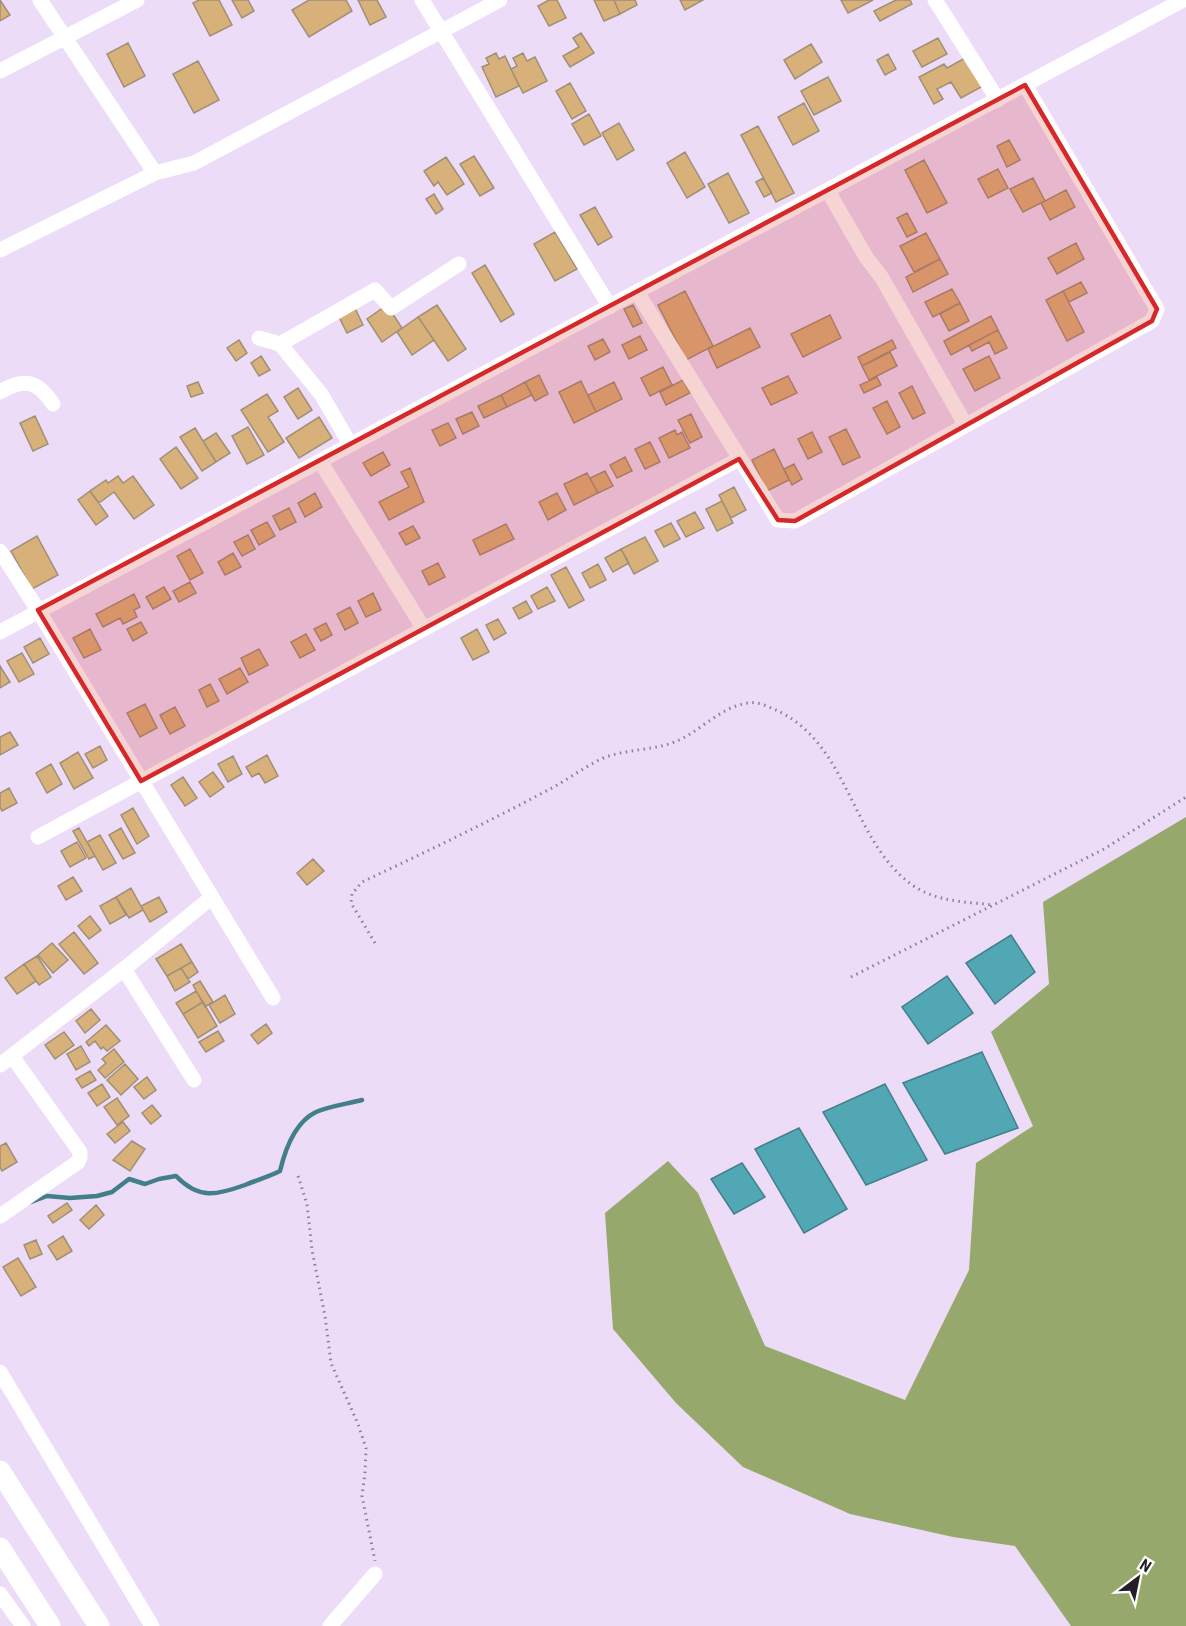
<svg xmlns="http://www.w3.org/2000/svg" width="1186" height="1626" viewBox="0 0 1186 1626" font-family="'Roboto Condensed',sans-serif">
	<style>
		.forest { fill: #96a86b }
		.water { fill: #51a8b4; stroke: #437f8a; stroke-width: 1.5 }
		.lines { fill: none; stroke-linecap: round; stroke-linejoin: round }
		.stream { stroke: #437f8a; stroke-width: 4.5 }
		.building { fill: #d8b17a; stroke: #a08f77; stroke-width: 1.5 }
		.path { stroke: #8b8092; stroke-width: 3; stroke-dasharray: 1.5 4.5; stroke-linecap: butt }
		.minor { stroke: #fff; stroke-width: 15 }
		.highway { stroke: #fff; stroke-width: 21 }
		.marked { fill: #d62828; fill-opacity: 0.2; stroke: #d62828; stroke-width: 4.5; stroke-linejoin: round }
	</style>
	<rect width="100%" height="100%" fill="#ecdcf7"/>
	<!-- forest -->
	<path class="forest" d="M1186 817V1626H1071L1015 1546 953 1537 850 1514 743 1467 676 1403 613 1329 605 1213 668 1161 698 1193 765 1346 905 1400 969 1270 976 1163 1033 1126 991 1032 1049 984 1043 902Z"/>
	<!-- water -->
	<path class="water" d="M1011 935 1035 972 995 1004 966 963Z
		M947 976 973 1013 928 1044 902 1007Z
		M982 1052 1018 1128 945 1154 903 1083Z
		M885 1084 927 1160 866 1185 823 1112Z
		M799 1128 847 1209 804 1233 755 1149Z
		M742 1163 765 1197 734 1214 711 1179Z"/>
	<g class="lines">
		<!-- stream -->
		<path class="stream" d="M31 1202 47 1196 70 1198 97 1196 112 1192 129 1179 145 1184 159 1179 176 1176C199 1200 217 1195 245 1185 257 1180 268 1177 280 1171 285 1150 295 1122 316 1112 330 1106 347 1104 362 1100"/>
	</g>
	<!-- building -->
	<path class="building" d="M0 0 10 15 0 21Z
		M199 0H219L232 25 210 36 193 3Z
		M232 0H248L254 11 242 18Z
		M309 0H346L352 11 309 37 292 10Z
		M358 0H377L386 17 370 25Z
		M549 0H557L566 18 549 26 538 6Z
		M594 0H614L620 14 604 21Z
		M614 0H635L637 5 620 14Z
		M680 0H703L685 10Z
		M841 0H873L848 13Z
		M896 0H910L912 4 880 21 874 11Z
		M581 33 594 53 570 67 563 56 579 47 573 38Z
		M938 38 947 54 922 67 913 51Z
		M128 43 145 76 124 87 107 54Z
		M811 44 822 62 795 79 784 60Z
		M496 53 499 59 505 56 519 86 496 97 482 67 489 64 486 58Z
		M523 53 527 61 535 57 547 81 523 93 511 69 517 66 513 58Z
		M888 54 896 69 885 75 877 60Z
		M967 57 983 86 961 98 951 82 937 89 943 99 934 104 919 77 944 64 947 68Z
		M198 61 219 100 194 113 173 74Z
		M828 77 841 101 814 115 801 91Z
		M570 83 586 111 572 119 556 91Z
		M804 103 819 131 793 145 778 117Z
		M589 114 601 136 584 145 572 124Z
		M619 123 634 150 617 160 602 133Z
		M758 126 794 193 776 202 741 135Z
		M1009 140 1020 160 1007 167 997 146Z
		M685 152 705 187 687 198 667 163Z
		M474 156 494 188 480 196 460 164Z
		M446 157 464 184 447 195 438 182 434 186 424 171Z
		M924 160 947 203 927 213 905 170Z
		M998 169 1008 188 988 198 978 179Z
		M728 173 749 213 729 223 708 184Z
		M763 178 772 193 764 197 756 182Z
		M1033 178 1045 201 1023 212 1010 189Z
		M1066 190 1075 207 1050 220 1041 203Z
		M434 194 443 209 436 214 426 199Z
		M595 207 612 237 598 245 580 215Z
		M907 213 917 232 907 237 897 218Z
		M555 232 577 269 555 281 534 244Z
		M926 233 940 259 914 272 900 246Z
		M1076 243 1084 259 1057 274 1048 258Z
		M940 259 948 274 913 292 906 277Z
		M485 265 514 314 501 322 472 273Z
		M1081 282 1087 293 1069 302 1063 291Z
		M952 289 960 303 933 317 925 302Z
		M685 291 713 346 686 360 658 305Z
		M1063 291 1084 332 1067 341 1046 300Z
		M960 303 969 321 949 331 940 314Z
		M387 305 402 328 382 342 367 319Z
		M437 305 466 349 448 361 418 317Z
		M633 305 642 323 633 327 624 309Z
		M354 306 363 325 347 333 338 315Z
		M830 315 841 338 803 357 791 334Z
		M991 316 998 330 951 355 944 341Z
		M418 317 434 340 412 355 397 332Z
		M750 328 760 347 717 368 708 349Z
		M998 330 1007 348 995 354 989 342 972 351 969 345Z
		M640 336 647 350 629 359 622 345Z
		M603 339 610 352 595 360 588 346Z
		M239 340 247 353 236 361 227 348Z
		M892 340 896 348 862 366 858 357Z
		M890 352 897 366 869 380 862 366Z
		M261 356 270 370 259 376 251 363Z
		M989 356 1000 378 975 391 963 369Z
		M663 367 672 385 650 396 641 378Z
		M539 375 548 394 535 401 525 382Z
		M788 376 797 393 771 405 762 388Z
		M877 377 881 385 864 393 860 385Z
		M683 380 690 393 666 405 660 392Z
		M581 381 596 412 574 423 559 392Z
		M198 382 203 393 191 397 187 386Z
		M525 382 532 395 507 407 501 395Z
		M614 382 622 399 596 412 588 395Z
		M912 386 925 413 913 419 899 393Z
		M298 388 312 410 298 419 284 397Z
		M267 394 278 411 268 417 284 442 268 452 241 410Z
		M501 395 507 407 484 418 478 406Z
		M887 401 900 427 887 434 873 408Z
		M472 412 479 426 463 434 456 419Z
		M691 414 702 437 690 443 678 420Z
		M35 416 48 444 33 451 20 423Z
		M319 417 332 438 299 458 286 438Z
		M448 423 456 438 440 446 432 430Z
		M248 427 264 455 247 464 232 436Z
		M195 428 216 462 202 471 180 437Z
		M846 429 860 457 843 465 829 437Z
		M675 430 677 435 682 432 690 448 669 458 659 438Z
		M812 432 822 452 808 459 798 439Z
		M216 433 230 453 216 462 203 441Z
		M650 442 660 462 645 469 635 449Z
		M176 447 198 478 181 489 160 459Z
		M774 449 789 480 767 491 752 460Z
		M383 452 390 465 371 476 363 463Z
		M625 457 632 471 617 478 610 465Z
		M794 464 802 479 792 485 784 469Z
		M410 468 424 502 389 520 379 502 409 487 401 472Z
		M605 471 613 486 598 493 590 478Z
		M587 473 598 493 574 505 564 484Z
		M118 476 123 483 133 476 154 505 134 519 114 492 99 503 90 491 106 480 108 483Z
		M734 487 746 510 731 518 719 495Z
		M90 491 108 516 96 525 78 500Z
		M315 493 322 507 305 517 298 503Z
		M557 493 566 510 548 520 539 502Z
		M722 501 733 523 717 531 706 509Z
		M289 508 296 522 280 530 273 516Z
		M695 512 704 528 686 537 677 521Z
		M267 522 275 536 259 545 251 530Z
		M671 523 680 539 664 547 655 531Z
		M506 524 514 539 480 555 473 540Z
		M413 526 420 538 406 545 399 533Z
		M248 535 255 549 242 556 234 542Z
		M37 536 58 575 32 589 11 551Z
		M645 537 658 561 634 574 621 549Z
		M190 549 203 573 190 580 177 556Z
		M621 549 629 563 613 572 605 558Z
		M233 553 241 567 225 575 218 562Z
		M438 563 445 577 429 585 422 571Z
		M598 564 606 580 590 588 582 573Z
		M566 567 584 600 569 608 551 575Z
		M190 582 196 593 179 602 173 591Z
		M164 587 171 599 153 609 146 597Z
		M547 587 555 601 538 609 531 596Z
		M373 593 381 610 366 617 358 601Z
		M134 594 140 607 134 610 137 617 123 624 120 618 103 627 96 614Z
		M526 601 532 612 519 619 513 608Z
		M350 607 358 623 345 630 337 614Z
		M498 619 506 633 494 640 486 625Z
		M141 622 147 633 133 641 127 629Z
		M326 623 332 635 321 641 314 629Z
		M90 629 101 650 84 658 73 638Z
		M477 629 489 652 473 660 461 638Z
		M306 634 315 650 300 658 291 642Z
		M40 638 49 654 33 663 24 647Z
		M259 649 268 665 249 675 241 658Z
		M22 653 34 674 19 682 7 661Z
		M0 666 10 682 0 688Z
		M240 668 248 682 227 694 219 679Z
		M210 684 219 701 207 707 199 690Z
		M145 704 157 728 140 737 127 713Z
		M175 707 185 726 170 734 160 715Z
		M10 732 18 745 0 755V737Z
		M100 746 107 760 93 768 85 754Z
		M78 752 93 778 74 789 60 763Z
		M267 755 278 776 265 783 259 773 252 777 246 767Z
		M233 756 242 774 228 782 218 764Z
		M51 764 62 784 47 793 36 773Z
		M213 772 224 787 210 797 199 782Z
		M183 777 197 798 185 806 171 785Z
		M9 788 17 803 2 811 0 807V793Z
		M133 808 149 836 137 844 121 815Z
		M79 828 95 856 89 859 73 831Z
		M121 828 135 853 123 859 109 835Z
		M100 835 116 863 103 870 87 842Z
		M77 842 86 858 70 867 61 851Z
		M313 859 324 871 307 885 297 873Z
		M73 877 82 891 66 900 58 886Z
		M131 888 143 910 129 918 116 897Z
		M116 897 126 915 110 924 100 906Z
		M159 897 167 912 150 922 141 906Z
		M90 916 101 930 89 939 78 926Z
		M74 932 98 963 84 974 59 944Z
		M52 943 68 960 53 973 38 955Z
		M181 944 192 962 167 976 156 959Z
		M37 956 51 977 39 985 24 964Z
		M192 962 198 972 188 979 181 968Z
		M24 964 36 981 17 994 5 978Z
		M181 968 190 982 175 991 167 976Z
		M200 981 213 1002 205 1007 193 985Z
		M196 991 203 1002 183 1014 176 1003Z
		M225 995 235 1014 220 1023 209 1005Z
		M203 1002 217 1026 198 1038 183 1014Z
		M91 1009 100 1020 85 1033 76 1021Z
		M266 1024 272 1033 258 1044 251 1035Z
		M106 1025 120 1041 107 1051 103 1047 101 1049 95 1041 89 1046 86 1042Z
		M218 1031 224 1041 206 1052 199 1042Z
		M64 1032 74 1045 55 1059 45 1045Z
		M81 1046 90 1062 76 1070 67 1054Z
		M114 1049 124 1062 105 1078 98 1070 106 1063 102 1059Z
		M125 1064 138 1079 121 1095 107 1080Z
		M90 1071 96 1080 82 1088 76 1079Z
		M147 1077 156 1090 144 1099 134 1087Z
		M102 1084 110 1097 97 1106 88 1093Z
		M117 1098 129 1116 117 1125 104 1107Z
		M152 1105 161 1116 151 1124 142 1113Z
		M123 1122 130 1131 115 1143 107 1134Z
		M132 1141 145 1149 130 1171 113 1160Z
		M6 1143 17 1162 2 1171 0 1167V1146Z
		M67 1203 72 1210 53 1223 48 1216Z
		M96 1205 104 1215 89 1229 80 1220Z
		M63 1236 72 1251 57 1260 48 1246Z
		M36 1240 42 1254 30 1259 24 1245Z
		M18 1258 36 1287 21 1296 3 1267Z"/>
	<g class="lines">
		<!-- path -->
		<path class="path" d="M375 943 351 903 352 894 362 882C426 852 488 822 550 789 567 780 583 768 601 759 624 749 649 751 672 743 698 734 719 707 748 703 758 701 769 707 778 711 851 746 851 844 915 887 939 902 967 902 994 905
			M851 977 1104 849 1186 797
			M298 1176 307 1204 312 1250 325 1316 331 1363 358 1424 366 1448 365 1473 362 1496 375 1561"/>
		<!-- minor -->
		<path class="minor" d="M40 0 155 173
			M422 0 610 307
			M935 0 998 100
			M0 71 137 0
			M828 191 866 257 882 278 965 424
			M0 250 155 173 194 163 500 0
			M637 292 778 520 795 521 1152 321 1157 309 1025 85
			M259 338 280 344 321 394 350 444
			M280 344 375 290 391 308 459 264
			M0 392C24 377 38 381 53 404
			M320 461 424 629
			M0 551 38 610 273 998
			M0 632 1183 0
			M38 837 739 459
			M124 969 194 1080
			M0 1065 124 969 212 897
			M0 1216 78 1162 80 1157V1152L12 1056
			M0 1372 152 1626
			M0 1594 23 1626
			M330 1626 375 1574"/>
		<!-- highway -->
		<path class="highway" d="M0 1471 99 1626
			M0 1548 50 1626"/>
	</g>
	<!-- marked area -->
	<path class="marked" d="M1025 85 1157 309 1152 321 795 521 778 520 739 459 141 781 38 610Z"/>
	<!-- north arrow -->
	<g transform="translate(1138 1578) rotate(32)" stroke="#ffffff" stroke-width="4.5" paint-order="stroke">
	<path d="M0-4.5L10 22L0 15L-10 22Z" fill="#231e27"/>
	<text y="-9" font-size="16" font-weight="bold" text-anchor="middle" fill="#231e27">N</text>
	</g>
</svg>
